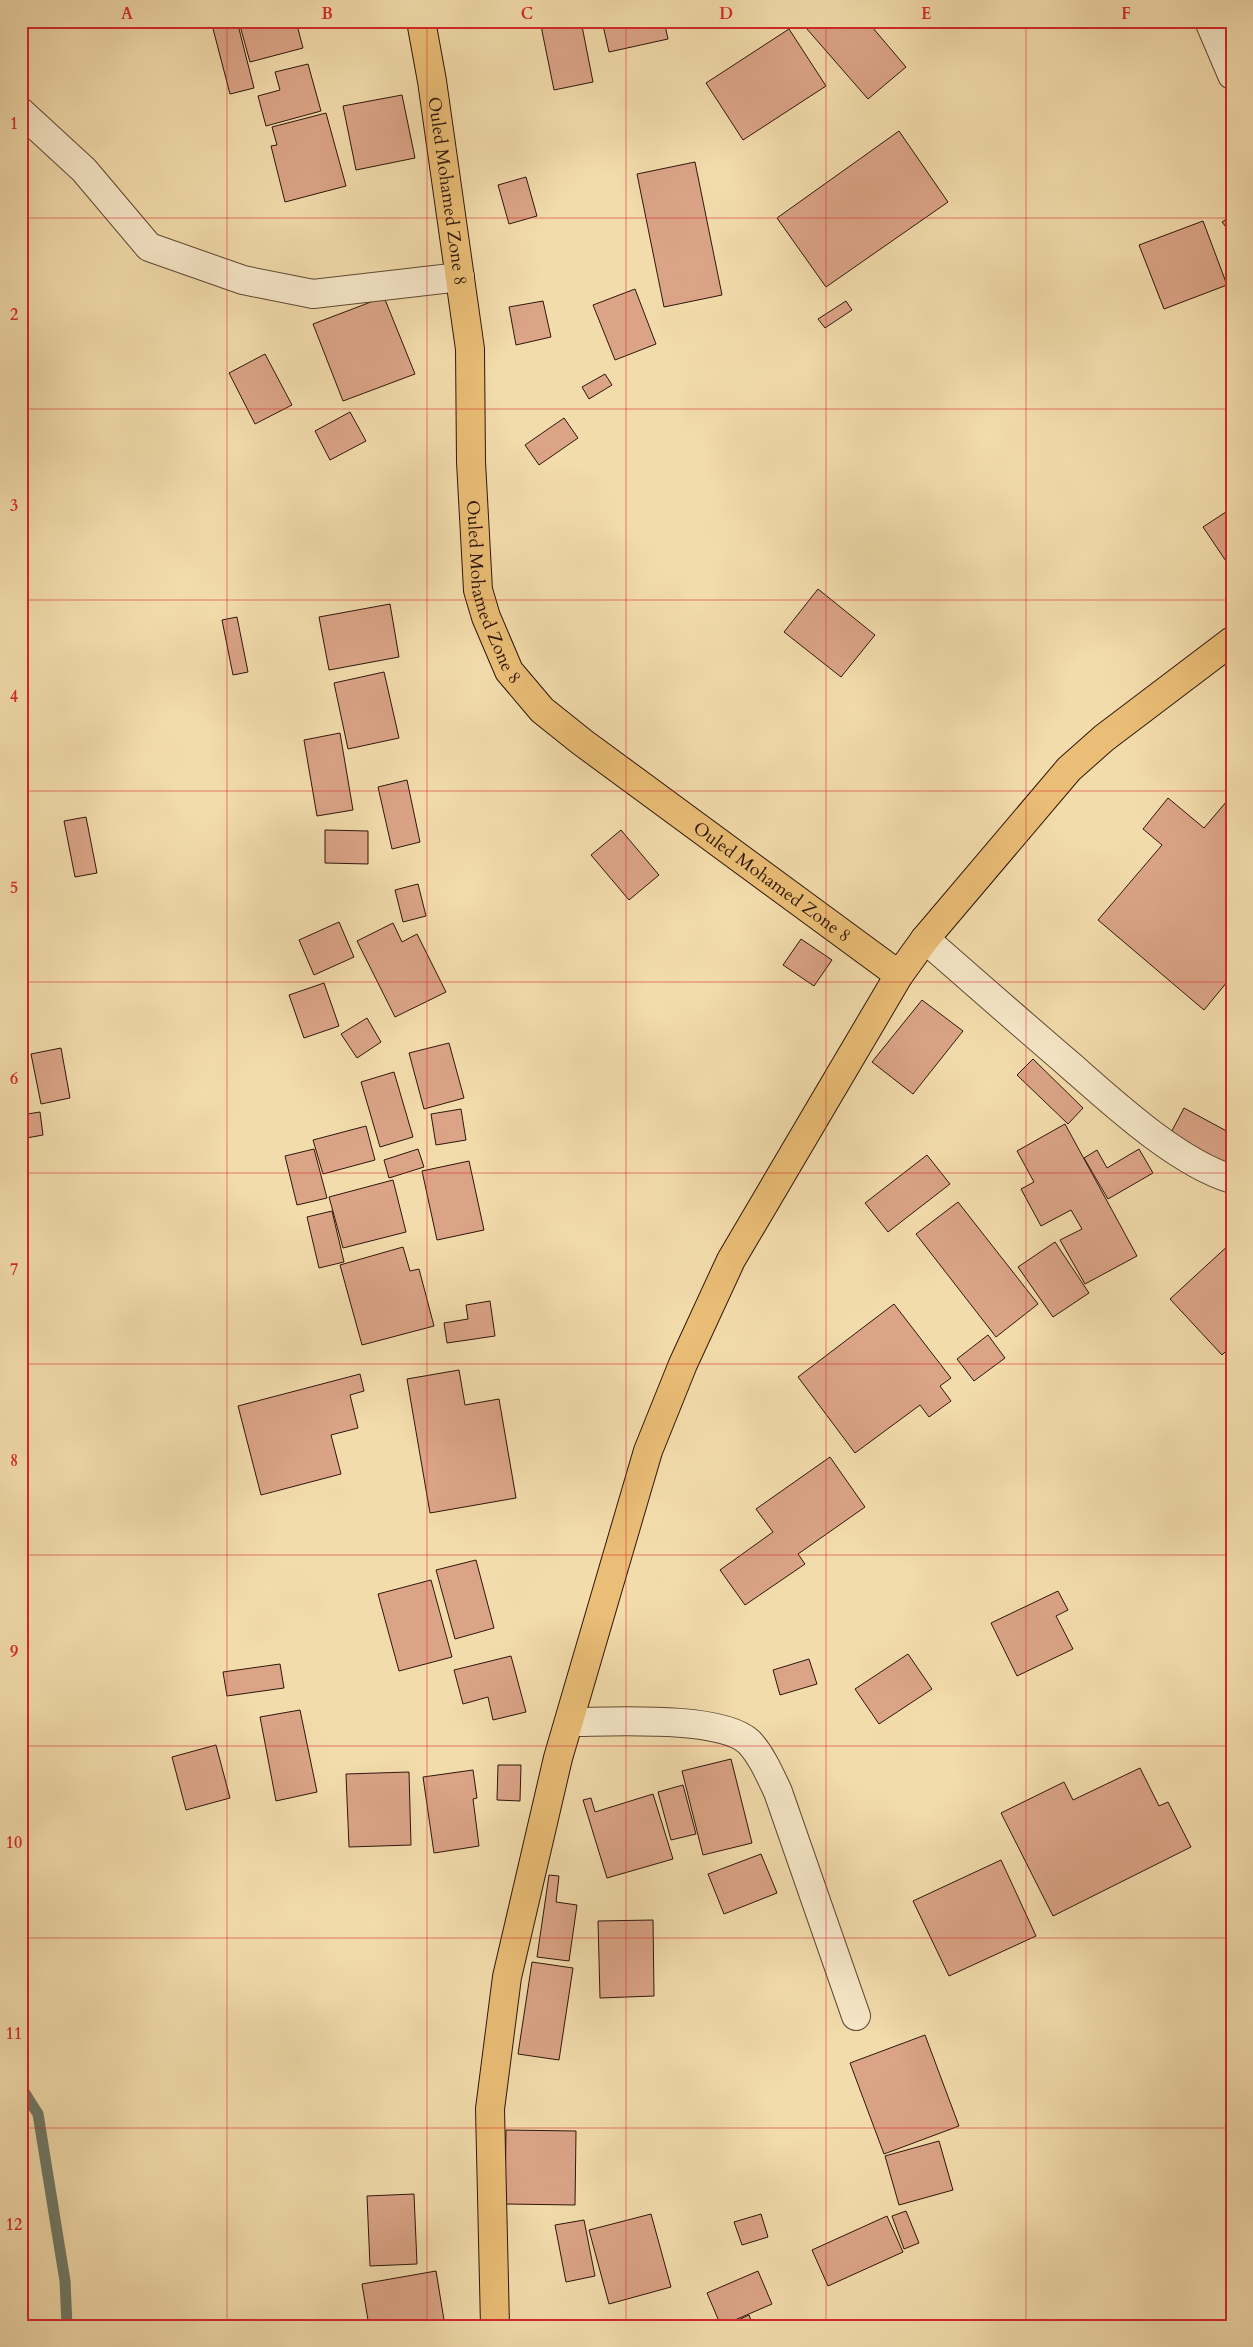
<svg xmlns="http://www.w3.org/2000/svg" width="1253" height="2347" viewBox="0 0 1253 2347" font-family="Cardo,serif">
	<style>
		.lines { fill: none; stroke-linecap: round; stroke-linejoin: round }
		.stream { stroke: #6f7a69; stroke-width: 11 }
		.building { fill: #dba487; stroke: #2e160b }
		.minor-casing { stroke: #5f4833; stroke-width: 30 }
		.major-casing { stroke: #2e160b; stroke-width: 30 }
		.minor { stroke: #f7e8c9; stroke-width: 28 }
		.major { stroke: #eabe76; stroke-width: 28 }
		.grid { fill: none; stroke: #d62828; stroke-width: 1; stroke-opacity: 0.55 }
		.labels { text-anchor: middle; stroke-width: 4.5; stroke-linejoin: round; paint-order: stroke }
		.street-label { font-size: 18px; fill: #2e160b; stroke: #f7e8c9 }
		.neatline { fill: none; stroke: #d62828; stroke-width: 2 }
		.grid-label { font-size: 16px; text-anchor: middle; font-weight: bold; fill: #d62828 }
	</style>
	<rect width="100%" height="100%" fill="#f3dcac"/>
	<filter id="stains"><feTurbulence type="fractalNoise" baseFrequency=".004" numOctaves="4"/><feColorMatrix values="0 0 0 0 .2 0 0 0 0 .09 0 0 0 0 .02 0 0 0 .5 -.17"/></filter>
	<radialGradient id="worn" r=".72"><stop offset=".6" stop-color="#630" stop-opacity="0"/><stop offset="1" stop-color="#630" stop-opacity=".3"/></radialGradient>
	<g class="lines">
		<!-- stream -->
		<path class="stream" d="M21 2087 38 2114 65 2281 67 2326"/>
	</g>
	<!-- building -->
	<path class="building" d="M211 21H237L254 88 230 94Z
		M296 21 303 48 250 62 239 22Z
		M540 21H581L593 82 554 90Z
		M602 21H664L668 39 609 52Z
		M800 21H867L906 67 868 99Z
		M789 29 826 86 743 140 706 83Z
		M308 64 321 111 266 126 258 96 280 90 275 72Z
		M402 95 415 158 356 170 343 106Z
		M326 113 346 186 285 202 271 146 277 145 272 127Z
		M899 131 948 202 826 287 777 218Z
		M695 162 722 295 664 307 637 174Z
		M526 177 537 216 509 224 498 185Z
		M1232 216V235L1222 222Z
		M1203 221 1227 285 1164 309 1139 245Z
		M635 289 656 344 615 360 593 305Z
		M384 297 415 374 343 401 313 324Z
		M543 301 551 337 516 345 509 307Z
		M846 301 852 310 825 328 818 319Z
		M265 354 292 405 255 424 229 373Z
		M605 374 612 385 589 399 582 387Z
		M350 412 366 441 330 460 315 431Z
		M564 418 578 438 539 465 525 445Z
		M1232 508V570L1203 527Z
		M818 589 875 635 841 677 784 632Z
		M390 604 399 657 329 670 319 617Z
		M237 617 248 672 233 675 222 620Z
		M384 672 399 738 348 749 334 683Z
		M340 733 353 810 317 816 304 740Z
		M407 780 420 842 392 849 378 787Z
		M1232 795V926L1227 932 1232 936V976L1204 1010 1098 920 1162 845 1143 829 1168 798 1204 828Z
		M86 817 97 873 75 877 64 821Z
		M325 830 368 831V864L325 863Z
		M621 830 659 875 629 900 591 855Z
		M418 884 426 916 403 922 395 890Z
		M339 922 354 957 314 975 299 940Z
		M393 923 402 942 417 934 446 992 395 1017 357 941Z
		M801 939 832 960 814 986 783 965Z
		M324 983 339 1026 304 1038 289 995Z
		M922 1000 963 1031 913 1094 872 1062Z
		M367 1018 381 1042 357 1058 341 1034Z
		M449 1043 464 1098 424 1109 409 1053Z
		M61 1048 70 1098 41 1104 31 1054Z
		M1033 1059 1083 1108 1068 1124 1017 1075Z
		M394 1072 413 1137 380 1147 361 1082Z
		M1184 1108 1232 1134V1153L1222 1172 1166 1142Z
		M461 1109 466 1140 436 1145 431 1114Z
		M40 1112 43 1135 21 1139V1115Z
		M1065 1124 1137 1256 1085 1284 1060 1240 1082 1229 1071 1210 1041 1226 1021 1189 1034 1182 1017 1151Z
		M366 1126 375 1160 323 1174 313 1140Z
		M314 1149 327 1198 297 1205 285 1156Z
		M418 1149 424 1167 389 1178 384 1160Z
		M1139 1149 1153 1173 1108 1199 1084 1158 1097 1150 1107 1168Z
		M927 1155 950 1184 888 1232 865 1203Z
		M469 1161 484 1230 437 1240 422 1171Z
		M393 1180 406 1232 343 1248 329 1197Z
		M958 1202 1038 1304 996 1337 916 1234Z
		M332 1211 344 1262 319 1268 307 1217Z
		M1055 1242 1089 1293 1053 1317 1018 1267Z
		M1232 1242V1345L1222 1355 1170 1299Z
		M403 1247 410 1271 419 1269 434 1326 362 1345 340 1265Z
		M490 1301 495 1336 447 1343 444 1323 468 1319 466 1305Z
		M894 1304 951 1378 940 1386 951 1401 929 1417 920 1405 855 1453 798 1377Z
		M988 1335 1005 1358 974 1381 957 1359Z
		M459 1370 465 1405 499 1399 516 1498 430 1513 407 1379Z
		M360 1374 364 1391 350 1395 358 1428 331 1435 341 1474 261 1495 238 1406Z
		M830 1457 865 1507 798 1554 805 1564 745 1605 720 1570 773 1532 756 1509Z
		M476 1560 494 1628 455 1639 436 1570Z
		M431 1580 452 1657 399 1671 378 1594Z
		M1058 1591 1068 1610 1056 1616 1073 1649 1017 1676 991 1623Z
		M908 1654 932 1689 879 1724 855 1689Z
		M511 1656 526 1712 493 1720 488 1697 463 1704 454 1670Z
		M809 1659 817 1684 780 1695 773 1670Z
		M280 1664 284 1688 227 1696 223 1672Z
		M300 1710 317 1792 276 1801 260 1717Z
		M216 1745 230 1798 186 1810 172 1757Z
		M731 1759 752 1843 703 1855 682 1771Z
		M498 1765H521L520 1801 497 1800Z
		M1140 1768 1159 1806 1168 1802 1191 1847 1053 1916 1001 1813 1064 1782 1073 1800Z
		M473 1770 477 1798 473 1799 479 1846 434 1853 423 1777Z
		M409 1772 411 1845 349 1847 346 1774Z
		M683 1785 696 1834 671 1840 658 1792Z
		M653 1794 673 1859 607 1878 583 1800 591 1798 595 1812Z
		M761 1854 777 1893 724 1914 708 1874Z
		M1001 1860 1036 1936 949 1976 913 1901Z
		M549 1875 559 1876 556 1902 577 1905 569 1961 537 1957Z
		M653 1920 654 1996 600 1998 598 1921Z
		M532 1962 573 1968 559 2060 518 2054Z
		M925 2035 959 2126 884 2154 850 2063Z
		M506 2130 576 2131 575 2205 505 2204Z
		M939 2141 953 2190 899 2205 885 2156Z
		M414 2194 417 2264 370 2266 367 2196Z
		M906 2211 919 2243 904 2249 892 2216Z
		M651 2214 671 2287 609 2304 589 2230Z
		M761 2214 768 2237 742 2245 734 2222Z
		M887 2216 903 2252 828 2286 812 2250Z
		M584 2220 595 2276 566 2282 555 2225Z
		M436 2271 445 2326H369L362 2284Z
		M758 2271 772 2304 721 2326 707 2293Z
		M749 2315 753 2326H725Z"/>
	<g class="lines">
		<!-- minor casing -->
		<g class="minor-casing">
			<path id="minor" d="M1209 21 1232 75
				M21 112 84 170 149 247 243 280 313 294 460 277
				M925 939C973 981 1022 1024 1071 1066 1113 1103 1178 1163 1232 1179
				M569 1722C610 1722 720 1715 749 1742 762 1756 770 1775 778 1792L856 2016"/>
		</g>
		<!-- major casing -->
		<g class="major-casing">
			<g id="major">
				<path id="s1" d="M421 21 432 81 470 349 471 462 478 590 486 617 509 671 542 710 582 742 899 975"/>
				<path d="M495 2326 490 2109 507 1977 558 1758 648 1451 683 1364 731 1260 899 975 925 939 1069 769 1104 738 1232 641"/>
			</g>
		</g>
		<!-- minor -->
		<use href="#minor" class="minor"/>
		<!-- major -->
		<use href="#major" class="major"/>
	</g>
	<!-- grid -->
	<path class="grid" d="M227 21V2326M427 21V2326M626 21V2326M826 21V2326M1026 21V2326M21 218H1232M21 409H1232M21 600H1232M21 791H1232M21 982H1232M21 1173H1232M21 1364H1232M21 1555H1232M21 1746H1232M21 1938H1232M21 2128H1232"/>
	<g class="labels">
		<!-- street labels -->
		<g class="street-label">
			<text dy="6" stroke="none"><textPath href="#s1" startOffset="172">Ouled Mohamed Zone 8</textPath></text>
			<text dy="6" stroke="none"><textPath href="#s1" startOffset="578">Ouled Mohamed Zone 8</textPath></text>
			<text dy="6" stroke="none"><textPath href="#s1" startOffset="998">Ouled Mohamed Zone 8</textPath></text>
		</g>
	</g>
	<!-- margin -->
	<rect width="1253" height="2347" fill="none" stroke="#f3dcac" stroke-width="55"/>
	<rect x="28" y="28" width="1198" height="2292" class="neatline"/>
	<g class="grid-label">
		<text x="127" y="19">A</text>
		<text x="327" y="19">B</text>
		<text x="527" y="19">C</text>
		<text x="726" y="19">D</text>
		<text x="926" y="19">E</text>
		<text x="1126" y="19">F</text>
		<text x="14" y="129">1</text>
		<text x="14" y="320">2</text>
		<text x="14" y="511">3</text>
		<text x="14" y="702">4</text>
		<text x="14" y="893">5</text>
		<text x="14" y="1084">6</text>
		<text x="14" y="1275">7</text>
		<text x="14" y="1466">8</text>
		<text x="14" y="1657">9</text>
		<text x="14" y="1848">10</text>
		<text x="14" y="2039">11</text>
		<text x="14" y="2230">12</text>
	</g>
	<rect width="100%" height="100%" filter="url(#stains)"/>
	<rect width="100%" height="100%" fill="url(#worn)"/>
</svg>
